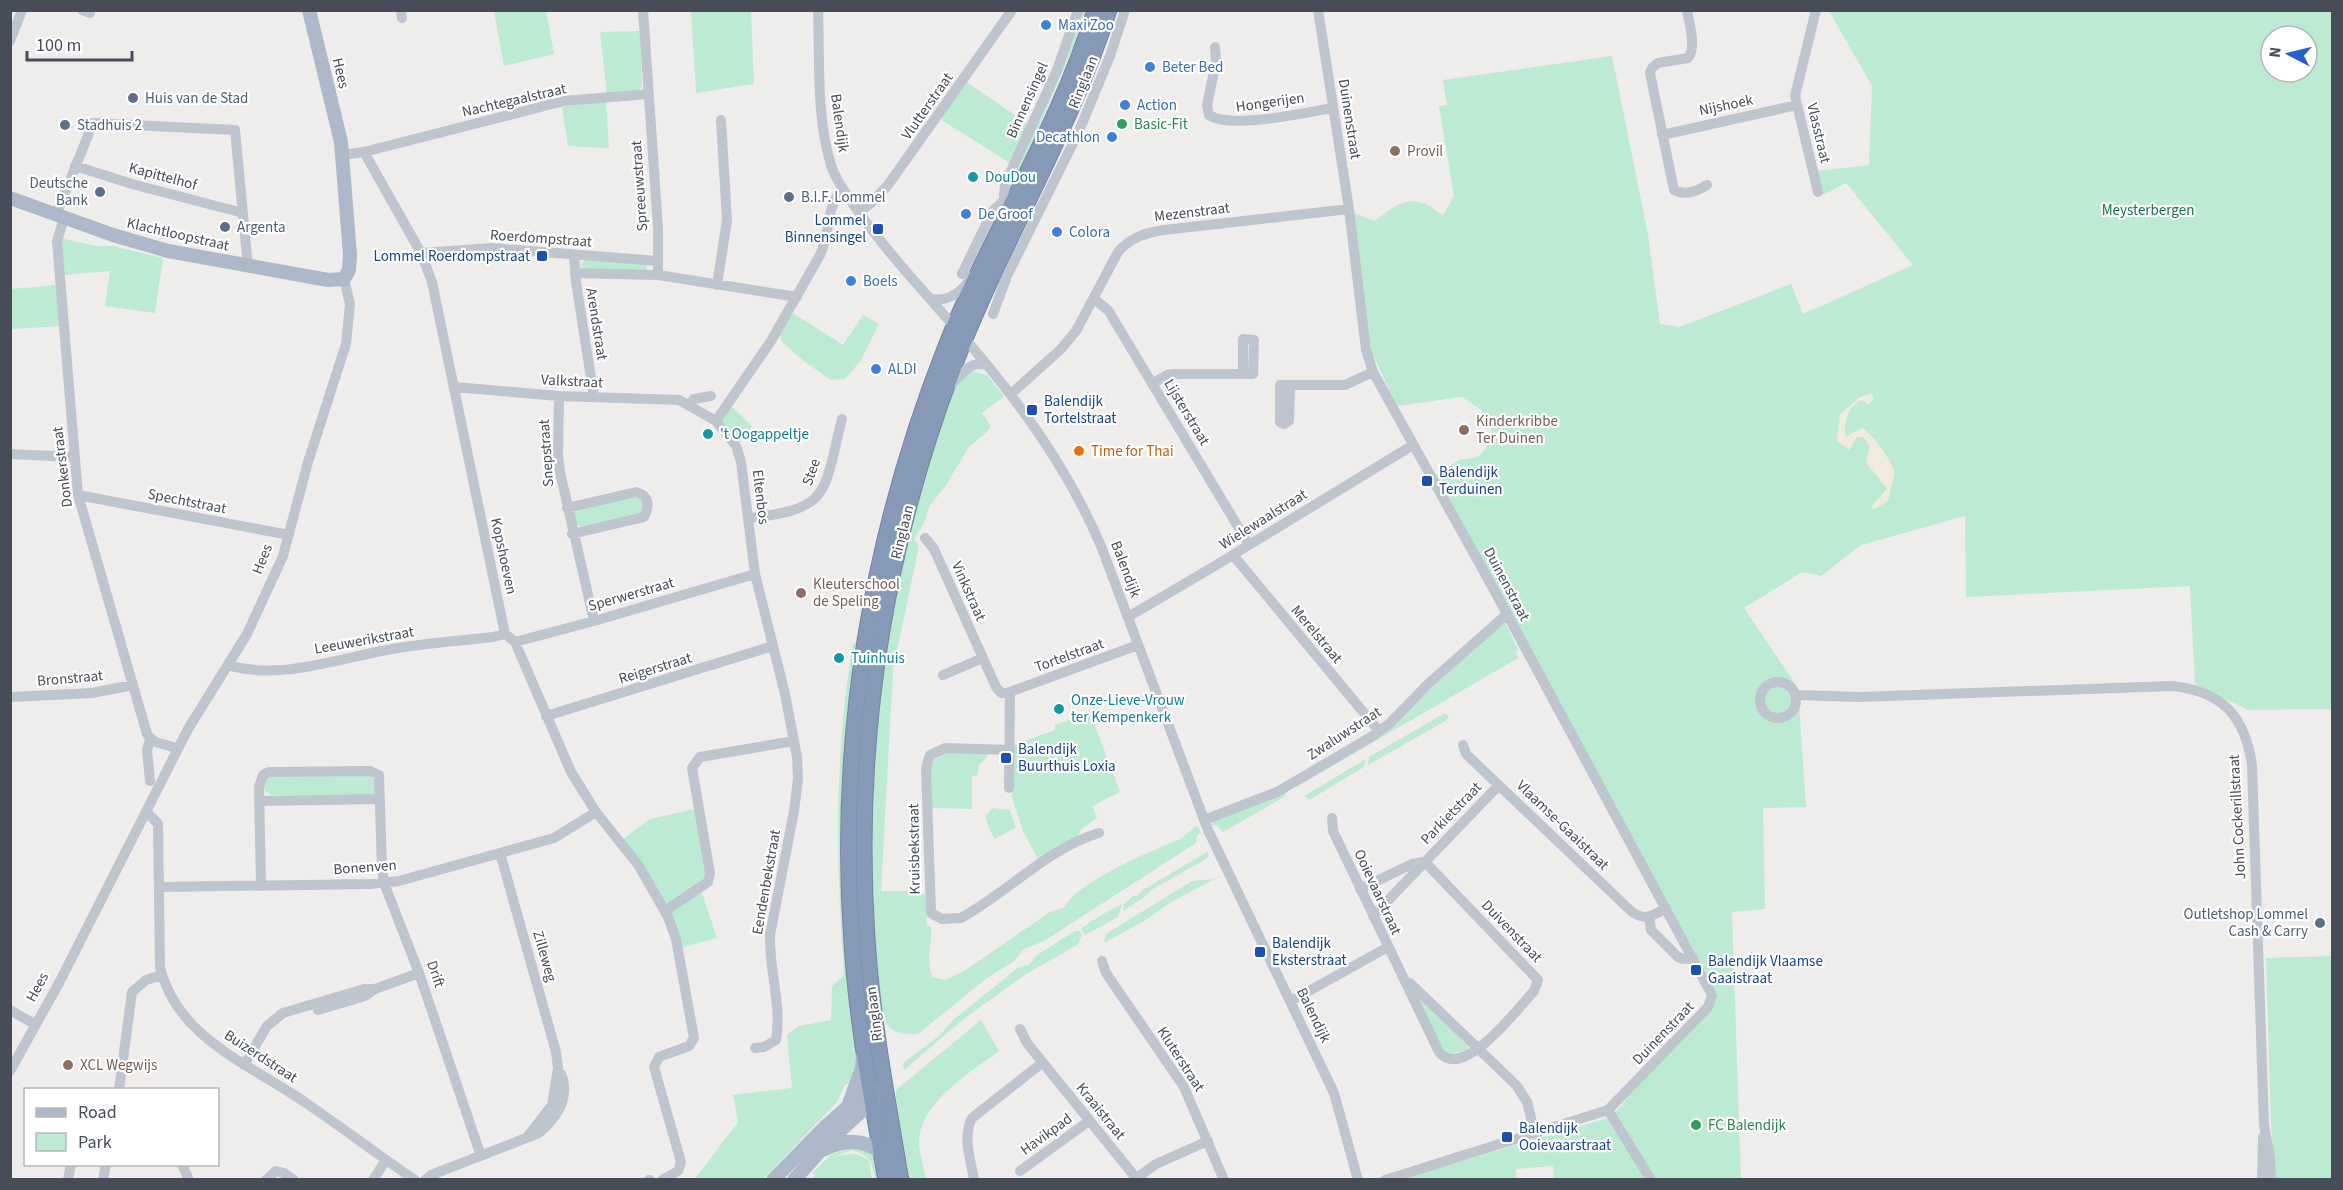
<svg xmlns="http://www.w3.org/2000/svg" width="2343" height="1190" viewBox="0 0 2343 1190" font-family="'Source Sans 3',sans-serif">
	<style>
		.green { fill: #bcead2; fill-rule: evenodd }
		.sand { fill: #f0ebdd }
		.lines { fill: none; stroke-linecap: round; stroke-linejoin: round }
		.highway-casing { stroke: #7285a4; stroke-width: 17 }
		.minor { stroke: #bec5ce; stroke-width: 10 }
		.major { stroke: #adb9c9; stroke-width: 14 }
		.highway { stroke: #869ab8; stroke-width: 15 }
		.shop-dot { fill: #3f7fe0; stroke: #fff; stroke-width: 2 }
		.service-dot { fill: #5c6f8a; stroke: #fff; stroke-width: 2 }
		.leisure-dot { fill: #2e9e5b; stroke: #fff; stroke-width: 2 }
		.education-dot { fill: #8d6e63; stroke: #fff; stroke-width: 2 }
		.culture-dot { fill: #0f9aa8; stroke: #fff; stroke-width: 2 }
		.transit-dot { fill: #1a4fb4; stroke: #fff; stroke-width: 2 }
		.food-dot { fill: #e8710a; stroke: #fff; stroke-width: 2 }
		.labels { text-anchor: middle; stroke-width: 4.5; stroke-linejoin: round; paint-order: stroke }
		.shop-label { font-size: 15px; fill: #366cbe; stroke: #fff; text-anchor: start }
		.street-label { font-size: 15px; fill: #464d58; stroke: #fff }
		.service-label { font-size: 15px; fill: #4e5e75; stroke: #fff; text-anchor: start }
		.leisure-label { font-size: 15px; fill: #27864d; stroke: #fff; text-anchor: start }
		.education-label { font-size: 15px; fill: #785e54; stroke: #fff; text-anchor: start }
		.culture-label { font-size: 15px; fill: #0d838f; stroke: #fff; text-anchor: start }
		.park-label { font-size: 15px; fill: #1c7350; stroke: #fff }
		.transit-label { font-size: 15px; fill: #164399; stroke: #fff; text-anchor: start }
		.food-label { font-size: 15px; fill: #c56008; stroke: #fff; text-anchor: start }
	</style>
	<rect width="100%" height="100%" fill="#efecec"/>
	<!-- green -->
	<path class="green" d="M494 11H546L554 54 504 66Z
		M691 11H751L754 84 696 93Z
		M1082 11H1085L1075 43 1010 194 1007 185Z
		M1829 11H2332V709L2248 710 2195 684 2190 586 1966 597 1965 516 1861 545 1821 576 1802 572 1744 608 1798 688 1806 807 1763 808 1765 909 1732 912 1741 1179H1656L1613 1115 1715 996 1705 971 1618 814 1436 475 1459 460 1478 457 1486 448 1492 432 1481 410 1462 397 1397 406 1371 351 1354 213 1375 221C1387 211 1406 196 1422 203 1430 205 1436 211 1443 215L1454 196 1439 106 1447 105 1443 80 1612 56 1648 235 1660 324 1680 327 1791 284 1803 314 1913 265 1846 183 1823 195 1816 171 1869 165 1872 86ZM2271 36H2307V72H2271Z
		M640 31 642 87 637 91 607 94 600 32Z
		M965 81 1028 124 1010 163 943 121 940 117Z
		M606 101 609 148 568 146 562 107Z
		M61 238 96 246H112L163 258 155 313 105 306 110 271 64 275Z
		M586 259 645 263 647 268 646 270 583 269 580 264Z
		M58 285 61 326 11 329V289Z
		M793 313 843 345 863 315 879 324 861 360 845 379 831 380 805 362 781 341 780 334Z
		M971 371 987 375 1004 396 982 413 991 426 987 432 969 447 946 485 929 507 925 521 914 539 919 546 893 670 881 891H914L925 894 927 925 931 927C932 948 926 954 932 977L945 980 964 971 1050 912 1065 907C1078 881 1152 851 1180 839 1187 835 1190 829 1197 826L1201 832 1197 836 1196 843 1044 941 1024 949 1013 962 987 978 918 1034C901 1035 889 1033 883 1016 859 832 872 642 929 464 934 447 948 394 957 383 961 378 967 375 971 371Z
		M730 405 752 426 738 444 722 419Z
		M637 496 644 502 640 514 583 527 576 524 573 515 575 511Z
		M1505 623 1518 649 1516 653 1518 658 1293 789 1399 718 1499 626Z
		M856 643 846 726 841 850 846 966 858 1057 851 1081 844 1086 838 1101 763 1179 694 1180 738 1122 733 1095 792 1088 787 1035 799 1026 831 1020 832 986 844 975C836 864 834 753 853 644Z
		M1090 712 1120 792 1092 806 1097 818 1081 829 1078 837 1039 861 1023 831 1012 798 1013 745 1055 730V725Z
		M1445 713 1449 716 1447 720 1368 765 1369 757Z
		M943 752 987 753V757L979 765 977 776H972V809L930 808C930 787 923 763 943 752Z
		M1366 759 1364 767 1309 800 1304 796Z
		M368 775 377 781V788L374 794 369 796 271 795 263 789 265 779 270 776Z
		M1288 791 1284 797 1223 832 1217 825H1212L1213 821Z
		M992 808 1010 810 1016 828 994 839 985 817Z
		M695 809 706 870 702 884 667 905 623 839 650 819Z
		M1207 852 1209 855 1206 859 1151 890 1146 896 1123 911 1124 904 1134 895 1136 897 1143 890Z
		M1222 875 1168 904 1146 920 1104 943 1106 934 1192 881 1213 879Z
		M702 893 717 938 681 948 671 913 676 906Z
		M1122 904 1118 917 1085 935 1081 929C1094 919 1107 911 1122 904Z
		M1075 931H1080L1082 936 1077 945 1026 974 965 1018 904 1070 903 1063 939 1036 953 1020 1019 967 1029 965 1037 955Z
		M2332 956V1179H2275L2271 1124 2266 958Z
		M1419 996 1468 1046 1467 1050 1446 1055 1417 997Z
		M981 1020 999 1051C970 1073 924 1099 919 1138 918 1150 924 1167 926 1179H910L901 1129 896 1128 892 1105 896 1103V1090Z
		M1607 1118 1646 1179H1554L1553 1166 1516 1169V1179L1399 1180Z
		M845 1148H867L877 1157 878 1179H875C872 1162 870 1155 852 1150L834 1157C848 1154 857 1151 869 1161L872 1179H811L816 1174H811L832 1154Z"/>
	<!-- sand -->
	<path class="sand" d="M1871 393 1874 399 1868 405 1862 400C1846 408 1845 421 1845 437L1863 428C1878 442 1887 454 1895 472L1888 501 1873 510 1871 507 1887 489 1866 462 1870 446 1863 437H1857L1849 450 1837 441 1840 414 1860 397Z"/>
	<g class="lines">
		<!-- highway casing -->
		<g class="highway-casing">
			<path id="highway" d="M886 1180C872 1102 857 1023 852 944 837 739 871 536 946 346 991 232 1059 128 1095 10
				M901 1180C887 1099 872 1019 867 938 854 743 884 551 953 369 999 247 1069 135 1109 10"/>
		</g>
		<!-- minor -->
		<path class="minor" d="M82 10 90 13
			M401 10 402 18
			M643 10 658 228V275
			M818 10C820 61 816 116 831 165 835 179 845 192 853 204 887 253 928 296 967 341 1021 404 1068 469 1101 546L1208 830 1334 1093 1358 1180
			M1318 10 1349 209 1366 350 1373 372 1493 588 1712 995 1708 1007 1608 1110 1385 1180
			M1687 10C1689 24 1697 46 1688 58L1658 63 1652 68 1650 73 1674 190C1685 196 1696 192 1707 185
			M1816 10 1795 96 1818 192
			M10 41 22 10
			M1215 47 1216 62 1207 105 1209 115C1231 130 1306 112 1333 108
			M1662 135 1797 105
			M364 152 421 253 432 282 505 634 515 642 571 772 596 812 639 866 668 917 676 939 694 1038 689 1046 659 1057 654 1067 681 1162 678 1171 662 1180
			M343 155 364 152 564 101 648 94
			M75 166 132 184 243 213
			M859 212 870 204 888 185 1012 10
			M56 215 93 123 235 130 248 267
			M64 218 57 241 78 495 147 734C153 745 166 743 177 749
			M1002 220 1005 184 1057 70 1078 10
			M421 253 492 248 658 261
			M574 256 576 282 594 397
			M575 273 658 275 797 297
			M962 274 992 212 1003 201
			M717 285 727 220 721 120
			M931 299C949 302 963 291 972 276
			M1094 299 1108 310 1249 545
			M993 314 1007 276 1079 131 1110 56 1125 10
			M951 384C964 374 968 360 987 365
			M1152 384 1167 375 1174 374H1253L1254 340 1243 339V374
			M1290 386 1289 421 1284 424 1280 422V385H1345L1373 372
			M454 387 559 396 679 400 716 421 736 446 741 462 755 574 785 694 797 757 798 779 794 811 770 935C769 970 782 1006 776 1040L764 1047 755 1048
			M1011 394 1061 349 1076 331 1118 252C1131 237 1145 233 1164 230L1349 209
			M559 396 558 454 560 472 594 621
			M689 405 694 399 711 396
			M716 421 771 341 820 255C831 234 825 206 843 189
			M10 454 74 457
			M78 495 289 535
			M567 508 636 492C649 495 650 506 644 517L572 534
			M749 518C832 509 823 493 842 419
			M925 538 934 549 996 687 1001 693H1007L1138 645
			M1233 555 1379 731
			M1128 617 1213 567 1413 445
			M515 642 594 621 755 574
			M228 665C280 681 339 658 392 649 425 643 459 641 493 637L505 634
			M943 675 983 658
			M1760 700a18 18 0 1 1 36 0a18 18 0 1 1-36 0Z
			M1796 695 1859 697 2172 686C2222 691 2245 716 2252 765L2264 1125 2270 1157 2271 1180
			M10 697 92 693 133 685
			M546 716 773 646
			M1463 745 1466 754 1632 912C1645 921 1653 916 1666 908
			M1010 750 945 748 930 755 926 768 931 913 942 919 961 918C1007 893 1048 848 1099 833
			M150 781 147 750 150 740
			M1009 788 1010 692
			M259 801 380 799
			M146 811 158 824 160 967C177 1039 252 1065 306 1103 343 1128 378 1155 415 1180
			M1332 818 1333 831 1439 1052C1463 1082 1518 1008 1534 991L1538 980 1425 862
			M1204 820 1277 792 1371 737 1389 724 1428 684 1506 615
			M500 853 556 1052 558 1068 552 1105 528 1136
			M261 885 259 787 263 775 269 772 370 771 379 775 382 869 384 883 419 973 481 1156
			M159 887 369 884 399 881 554 838 596 812
			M1360 889 1412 864 1424 862
			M665 911 708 882 710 873 692 768 700 757 794 741
			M1373 916 1499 785
			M1649 917 1651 930 1678 957 1683 959 1693 958
			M1102 961 1106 973 1184 1087 1224 1180
			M1410 983 1517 1086 1527 1102 1535 1134
			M1291 1001 1388 947
			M10 1010 36 1025
			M318 1010 365 996 375 989 419 973
			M1020 1029 1027 1043 1136 1178
			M244 1065 267 1026 283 1013 364 989H375
			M10 1071 59 983 188 729 247 634 283 556 308 462 346 344 350 304 344 279
			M119 1090 132 992 146 980 162 975
			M1608 1110 1651 1180
			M182 1164 189 1180
			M1020 1171 1089 1121
			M68 1180 71 1164
			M103 1180 106 1164
			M266 1180 276 1171 284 1173 294 1180
			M373 1180 386 1160
			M425 1180 431 1175 539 1133C556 1119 571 1097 561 1074
			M649 1180H650
			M974 1180C971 1160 962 1137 972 1118L1042 1063
			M1134 1180 1156 1164 1208 1141
			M2262 1180 2263 1137"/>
		<!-- major -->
		<path class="major" d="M10 198 113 235 168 251 328 280 344 279 349 270 350 255 341 142 309 10
			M849 1104 862 1068 863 1057
			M825 1149C844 1139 863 1139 881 1152
			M773 1180 826 1126 859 1097 880 1091
			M794 1180 830 1140 879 1095"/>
		<!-- highway -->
		<use href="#highway" class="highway"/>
	</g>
	<!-- markers -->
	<g class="shop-dot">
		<circle cx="1046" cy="25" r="6"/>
		<circle cx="1150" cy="67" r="6"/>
		<circle cx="1125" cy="105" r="6"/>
		<circle cx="1112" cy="137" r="6"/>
		<circle cx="966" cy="214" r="6"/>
		<circle cx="1057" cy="232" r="6"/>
		<circle cx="851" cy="281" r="6"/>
		<circle cx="876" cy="369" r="6"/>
	</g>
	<g class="service-dot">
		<circle cx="133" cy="98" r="6"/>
		<circle cx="65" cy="125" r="6"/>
		<circle cx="100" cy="192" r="6"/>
		<circle cx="789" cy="197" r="6"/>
		<circle cx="225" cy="227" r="6"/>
		<circle cx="2320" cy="923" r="6"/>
	</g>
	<g class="leisure-dot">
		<circle cx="1122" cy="124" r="6"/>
		<circle cx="1696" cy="1125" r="6"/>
	</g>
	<g class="education-dot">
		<circle cx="1395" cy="151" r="6"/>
		<circle cx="1464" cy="430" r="6"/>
		<circle cx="801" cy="593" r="6"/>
		<circle cx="68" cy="1065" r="6"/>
	</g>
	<g class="culture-dot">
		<circle cx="973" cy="177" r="6"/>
		<circle cx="708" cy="434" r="6"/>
		<circle cx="839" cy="658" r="6"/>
		<circle cx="1059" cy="709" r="6"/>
	</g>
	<g class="transit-dot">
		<rect x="872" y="223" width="12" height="12" rx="3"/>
		<rect x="536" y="250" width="12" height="12" rx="3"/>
		<rect x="1026" y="404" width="12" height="12" rx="3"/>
		<rect x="1421" y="475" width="12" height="12" rx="3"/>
		<rect x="1000" y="752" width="12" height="12" rx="3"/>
		<rect x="1254" y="946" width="12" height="12" rx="3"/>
		<rect x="1690" y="964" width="12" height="12" rx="3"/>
		<rect x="1501" y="1131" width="12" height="12" rx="3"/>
	</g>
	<circle class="food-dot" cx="1079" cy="451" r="6"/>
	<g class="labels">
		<!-- shop labels -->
		<g class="shop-label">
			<text x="1058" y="30">Maxi Zoo</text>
			<text x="1162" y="72">Beter Bed</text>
			<text x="1137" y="110">Action</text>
			<text x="1100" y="142" text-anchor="end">Decathlon</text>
			<text x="978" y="219">De Groof</text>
			<text x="1069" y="237">Colora</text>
			<text x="863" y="286">Boels</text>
			<text x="888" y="374">ALDI</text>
		</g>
		<!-- street labels -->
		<g class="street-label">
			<text transform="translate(341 73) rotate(76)" y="5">Hees</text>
			<text transform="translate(1083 82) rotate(-68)" y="5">Ringlaan</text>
			<text transform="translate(514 100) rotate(-13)" y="5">Nachtegaalstraat</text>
			<text transform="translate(1027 100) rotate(-66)" y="5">Binnensingel</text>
			<text transform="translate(1270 102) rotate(-8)" y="5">Hongerijen</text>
			<text transform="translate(1726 105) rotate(-12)" y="5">Nijshoek</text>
			<text transform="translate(927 106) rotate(-55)" y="5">Vlutterstraat</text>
			<text transform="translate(1350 119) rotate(81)" y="5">Duinenstraat</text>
			<text transform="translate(840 123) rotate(82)" y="5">Balendijk</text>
			<text transform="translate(1819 133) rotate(77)" y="5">Vlasstraat</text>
			<text transform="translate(163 176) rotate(15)" y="5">Kapittelhof</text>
			<text transform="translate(639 186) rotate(-94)" y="5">Spreeuwstraat</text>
			<text transform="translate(1192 212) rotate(-7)" y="5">Mezenstraat</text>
			<text transform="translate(178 234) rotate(13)" y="5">Klachtloopstraat</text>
			<text transform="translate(541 238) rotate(4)" y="5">Roerdompstraat</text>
			<text transform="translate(597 324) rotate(81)" y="5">Arendstraat</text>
			<text transform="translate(572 381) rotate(3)" y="5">Valkstraat</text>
			<text transform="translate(1187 412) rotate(59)" y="5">Lijsterstraat</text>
			<text transform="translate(546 453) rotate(-94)" y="5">Snepstraat</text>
			<text transform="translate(62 467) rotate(-97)" y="5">Donkerstraat</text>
			<text transform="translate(811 472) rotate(-71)" y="5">Stee</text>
			<text transform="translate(761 497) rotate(83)" y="5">Eltenbos</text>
			<text transform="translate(187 501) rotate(11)" y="5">Spechtstraat</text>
			<text transform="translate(1263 519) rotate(-32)" y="5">Wielewaalstraat</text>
			<text transform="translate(902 532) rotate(-76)" y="5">Ringlaan</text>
			<text transform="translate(504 556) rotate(78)" y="5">Kopshoeven</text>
			<text transform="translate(262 559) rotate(-68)" y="5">Hees</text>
			<text transform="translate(1126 569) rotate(69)" y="5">Balendijk</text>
			<text transform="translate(1507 584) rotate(62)" y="5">Duinenstraat</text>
			<text transform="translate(969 591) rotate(66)" y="5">Vinkstraat</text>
			<text transform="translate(631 594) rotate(-16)" y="5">Sperwerstraat</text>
			<text transform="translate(1317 634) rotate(50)" y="5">Merelstraat</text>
			<text transform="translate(364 640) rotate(-10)" y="5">Leeuwerikstraat</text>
			<text transform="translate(1069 655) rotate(-20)" y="5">Tortelstraat</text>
			<text transform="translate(655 668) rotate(-17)" y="5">Reigerstraat</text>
			<text transform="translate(70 678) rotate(-5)" y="5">Bronstraat</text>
			<text transform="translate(1344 733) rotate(-33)" y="5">Zwaluwstraat</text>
			<text transform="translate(1451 813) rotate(-46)" y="5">Parkietstraat</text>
			<text transform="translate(2237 817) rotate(-93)" y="5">John Cockerillstraat</text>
			<text transform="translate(1563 825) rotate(44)" y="5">Vlaamse-Gaaistraat</text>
			<text transform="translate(914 849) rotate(-91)" y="5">Kruisbekstraat</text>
			<text transform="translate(365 867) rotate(-4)" y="5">Bonenven</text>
			<text transform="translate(766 882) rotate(-80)" y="5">Eendenbekstraat</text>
			<text transform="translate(1378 892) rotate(65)" y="5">Ooievaarstraat</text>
			<text transform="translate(1512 931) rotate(46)" y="5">Duivenstraat</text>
			<text transform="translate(545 956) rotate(74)" y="5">Zilleweg</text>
			<text transform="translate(436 974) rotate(71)" y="5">Drift</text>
			<text transform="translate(37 987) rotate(-62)" y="5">Hees</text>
			<text transform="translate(874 1014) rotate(-97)" y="5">Ringlaan</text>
			<text transform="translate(1314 1015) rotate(64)" y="5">Balendijk</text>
			<text transform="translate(1663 1033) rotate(-46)" y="5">Duinenstraat</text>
			<text transform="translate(261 1056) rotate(33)" y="5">Buizerdstraat</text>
			<text transform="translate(1181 1059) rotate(57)" y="5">Kluterstraat</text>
			<text transform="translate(1101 1111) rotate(51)" y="5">Kraaistraat</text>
			<text transform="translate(1046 1134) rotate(-36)" y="5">Havikpad</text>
		</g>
		<!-- service labels -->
		<g class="service-label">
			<text x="145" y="103">Huis van de Stad</text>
			<text x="77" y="130">Stadhuis 2</text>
			<text x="88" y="188" text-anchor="end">Deutsche<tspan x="88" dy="17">Bank</tspan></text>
			<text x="801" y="202">B.I.F. Lommel</text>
			<text x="237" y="232">Argenta</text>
			<text x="2308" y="919" text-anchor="end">Outletshop Lommel<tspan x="2308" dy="17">Cash &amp; Carry</tspan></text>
		</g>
		<!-- leisure labels -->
		<g class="leisure-label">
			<text x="1134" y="129">Basic-Fit</text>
			<text x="1708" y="1130">FC Balendijk</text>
		</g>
		<!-- education labels -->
		<g class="education-label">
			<text x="1407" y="156">Provil</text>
			<text x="1476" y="426">Kinderkribbe<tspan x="1476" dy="17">Ter Duinen</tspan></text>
			<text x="813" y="589">Kleuterschool<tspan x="813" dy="17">de Speling</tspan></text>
			<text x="80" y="1070">XCL Wegwijs</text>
		</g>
		<!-- culture labels -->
		<g class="culture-label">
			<text x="985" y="182">DouDou</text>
			<text x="720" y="439">'t Oogappeltje</text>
			<text x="851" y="663">Tuinhuis</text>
			<text x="1071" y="705">Onze-Lieve-Vrouw<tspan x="1071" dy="17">ter Kempenkerk</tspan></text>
		</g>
		<!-- park labels -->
		<g class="park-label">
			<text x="2148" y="215">Meysterbergen</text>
		</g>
		<!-- transit labels -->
		<g class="transit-label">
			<text x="866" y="225" text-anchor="end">Lommel<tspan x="866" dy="17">Binnensingel</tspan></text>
			<text x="530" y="261" text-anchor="end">Lommel Roerdompstraat</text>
			<text x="1044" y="406">Balendijk<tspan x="1044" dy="17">Tortelstraat</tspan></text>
			<text x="1439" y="477">Balendijk<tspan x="1439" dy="17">Terduinen</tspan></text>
			<text x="1018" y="754">Balendijk<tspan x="1018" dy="17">Buurthuis Loxia</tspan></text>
			<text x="1272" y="948">Balendijk<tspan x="1272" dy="17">Eksterstraat</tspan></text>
			<text x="1708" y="966">Balendijk Vlaamse<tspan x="1708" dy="17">Gaaistraat</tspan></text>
			<text x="1519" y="1133">Balendijk<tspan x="1519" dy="17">Ooievaarstraat</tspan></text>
		</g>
		<!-- food labels -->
		<g class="food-label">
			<text x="1091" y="456">Time for Thai</text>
		</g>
	</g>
	<!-- border -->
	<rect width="2343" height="1190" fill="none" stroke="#464d58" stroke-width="24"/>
	<!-- legend -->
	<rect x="24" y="1088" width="195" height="78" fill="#ffffff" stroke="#b5b8bc" stroke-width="1.5"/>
	<rect x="36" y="1108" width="30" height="9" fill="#adb9c9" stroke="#b5b8bc" stroke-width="1.5"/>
	<text x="78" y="1118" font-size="18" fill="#464d58">Road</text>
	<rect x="36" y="1133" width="30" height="18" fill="#bcead2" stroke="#b5b8bc" stroke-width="1.5"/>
	<text x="78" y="1148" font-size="18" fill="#464d58">Park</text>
	<!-- north arrow -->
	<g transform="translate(2289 54) rotate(277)"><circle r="28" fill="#ffffff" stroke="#b5b8bc" stroke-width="1.5"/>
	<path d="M0-4.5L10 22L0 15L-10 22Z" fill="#255fd0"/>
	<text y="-9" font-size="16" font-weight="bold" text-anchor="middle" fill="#464d58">N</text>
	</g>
	<!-- scale -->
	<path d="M27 51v9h105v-9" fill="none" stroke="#464d58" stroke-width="3"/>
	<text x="36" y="51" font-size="18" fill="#464d58" stroke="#ffffff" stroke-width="4.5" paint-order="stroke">100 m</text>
</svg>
